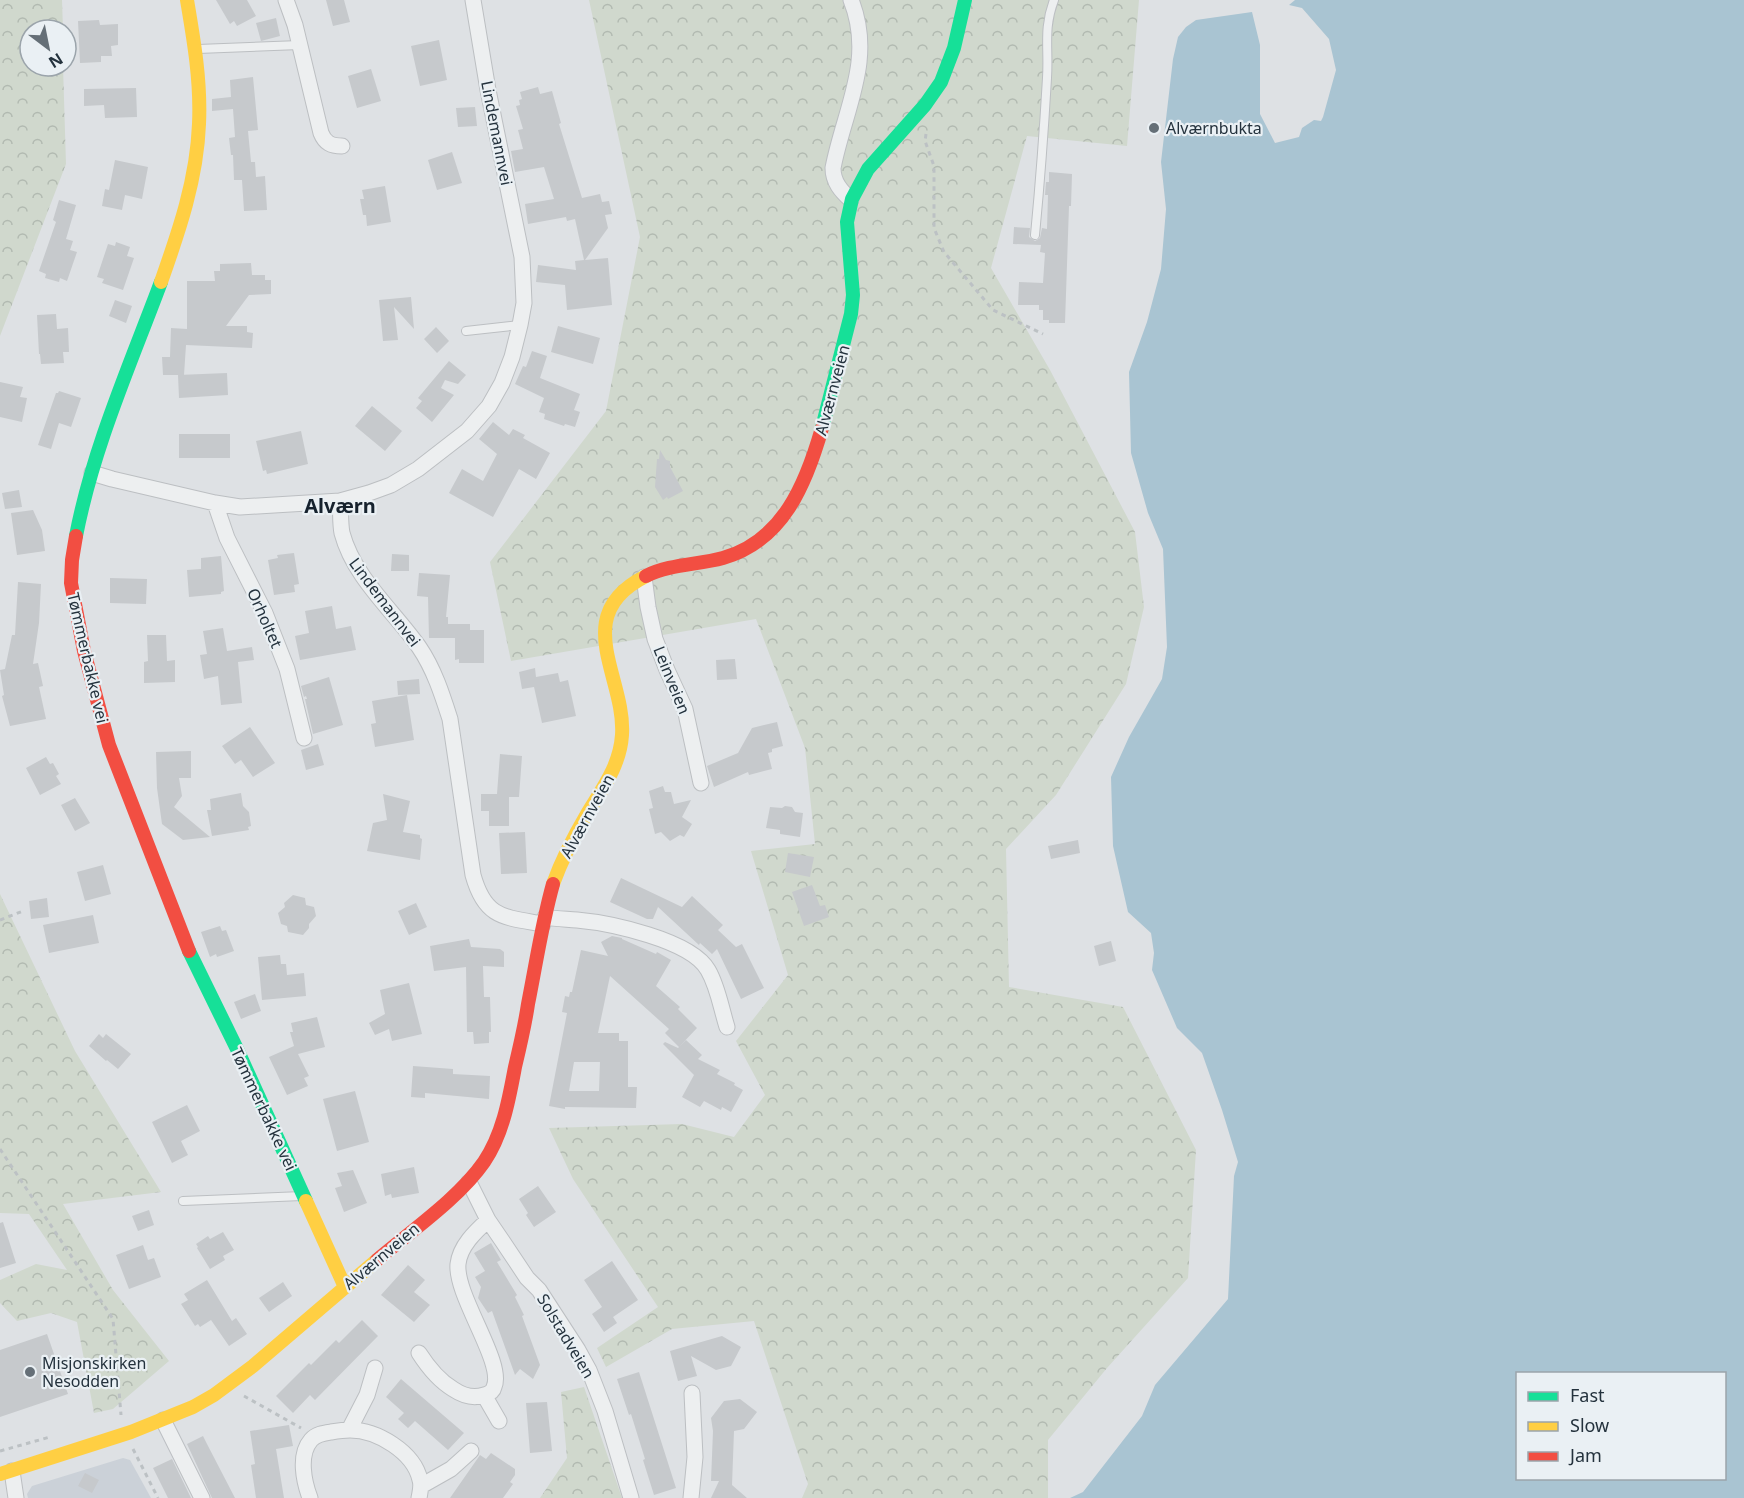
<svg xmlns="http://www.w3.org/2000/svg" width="1744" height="1498" viewBox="0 0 1744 1498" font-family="'Noto Sans',sans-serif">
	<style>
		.built { fill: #cbd1d8 }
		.forest { fill: url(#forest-crowns) }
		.water { fill: #a9c4d2; fill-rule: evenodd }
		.building { fill: #c6c9cc; fill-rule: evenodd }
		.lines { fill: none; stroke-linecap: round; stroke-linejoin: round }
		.lane-casing { stroke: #bcbfc2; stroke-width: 10 }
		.street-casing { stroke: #bcbfc2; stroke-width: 17 }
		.path { stroke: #bcc1c4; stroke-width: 3; stroke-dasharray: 4.5 4.5; stroke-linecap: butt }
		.lane { stroke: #edeff0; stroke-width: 8 }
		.street { stroke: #edeff0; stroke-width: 15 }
		.fast { stroke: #16e098; stroke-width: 14 }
		.slow { stroke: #ffcf43; stroke-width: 14 }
		.jam { stroke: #f24e42; stroke-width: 14 }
		.poi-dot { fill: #656f77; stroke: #eaf0f4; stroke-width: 2 }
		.labels { text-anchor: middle; stroke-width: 4.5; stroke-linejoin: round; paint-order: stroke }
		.poi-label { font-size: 16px; fill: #24323d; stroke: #eaf0f4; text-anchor: start }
		.street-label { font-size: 16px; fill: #24323d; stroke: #eaf0f4 }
		.quarter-label { font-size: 20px; font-weight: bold; fill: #16222e; stroke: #eaf0f4 }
	</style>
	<defs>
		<pattern id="forest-crowns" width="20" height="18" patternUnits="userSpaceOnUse" patternTransform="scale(1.5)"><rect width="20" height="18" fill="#d0d8cd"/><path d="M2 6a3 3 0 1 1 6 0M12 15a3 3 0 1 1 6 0" fill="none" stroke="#b2bab1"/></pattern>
	</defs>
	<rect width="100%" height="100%" fill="#dee1e4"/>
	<!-- built -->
	<path class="built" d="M123 1458 130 1460 151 1498H28L27 1494 32 1486Z"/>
	<!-- forest -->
	<path class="forest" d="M0 0H62L63 30H30V66H63L66 164 0 336Z
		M589 0H1139L1127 146 1027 136 991 268 1050 370 1135 532 1144 607 1126 684 1056 795 1006 849 1009 987 1123 1007 1196 1150 1188 1278 1107 1368 1048 1440V1498H802L808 1484 754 1321 672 1329 606 1367 597 1348 658 1307 573 1179 549 1128 682 1124 734 1137 765 1095 736 1041 788 975 751 851 815 844 805 748 756 619 511 661 490 562 606 411 640 237Z
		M0 894 75 1051 161 1192 63 1204 113 1290 169 1361 113 1409 94 1413 77 1322 51 1313 17 1321 0 1303V1280L36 1264 67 1270 29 1214 0 1213Z
		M584 1387 622 1498H540L567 1458 561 1392Z"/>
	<!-- water -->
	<path class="water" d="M1295 0H1744V1498H1070L1083 1492 1142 1416 1155 1385 1228 1299 1234 1176 1238 1162 1222 1110 1202 1053 1177 1028 1152 970 1154 953 1151 933 1128 912 1113 846 1111 777 1129 737 1162 679 1167 647 1163 549 1148 513 1131 453 1129 372 1147 322 1161 269 1166 209 1161 162 1173 59 1178 37 1186 27 1196 20 1252 12 1260 45V114L1275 143 1299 137 1302 128 1314 120 1321 121 1323 117 1336 70 1329 39 1302 8 1289 5ZM1518 1374H1724V1478H1518Z"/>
	<!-- building -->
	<path class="building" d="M216 0H247L256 16 237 26 234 21 230 24Z
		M326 0H344L350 22 333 26Z
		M276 18 280 36 261 41 256 23Z
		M99 20 100 25 118 24V45L111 46 112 56H101V62L80 63 78 21Z
		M439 40 447 80 420 86 411 46Z
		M371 69 381 101 357 108 348 76Z
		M253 77 258 130 248 131 251 162H255L256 177 265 176 267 210 244 211 242 180H234L233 155H231L229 138 235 137 233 109 212 111V99L231 97 230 80Z
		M538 87 540 94 552 91 561 123 559 124 582 198 600 194 602 202 609 201 612 214 605 215 608 228 585 260 608 258 612 305 567 310 565 285 536 282 538 265 576 270 575 261 584 260 575 219 567 221 566 217 528 224 525 204 554 199 544 167 515 172 511 151 523 149 518 130 523 129 516 106 520 105 519 100 522 99 520 92Z
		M136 88 137 117 105 118 104 105 84 106V89Z
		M475 107 477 126 458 127 456 108Z
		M452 152 462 183 437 190 428 160Z
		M115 160 148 167 142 199 125 195 122 210 102 206 105 189 109 190Z
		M1049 172 1072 174 1071 206H1069L1065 323H1049V320H1043V310H1039V305H1018L1019 282 1043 283 1045 253 1040 252 1041 245 1013 244 1014 227 1030 228 1029 237 1035 241 1040 238 1042 228 1047 229 1048 195H1045L1046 182H1049Z
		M385 186 391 222 367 226 366 215H363L360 199H364L362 190Z
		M59 200 76 205 66 239 73 241 70 250 77 252 67 281 60 278 59 282 45 278 46 274 39 271 56 222 53 220Z
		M116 242 130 247 127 256 134 258 123 290 102 283 104 279 97 277 108 244 115 246Z
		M251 263 252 275H265V280H271V294L249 295 226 326H247V332L253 333 252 348 186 345 184 375H163L162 357H170L171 328 187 329V281H215L214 271H220V264Z
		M411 297 414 329 394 307 398 340 383 341 379 300Z
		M115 300 132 306 126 323 109 316Z
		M56 314 57 329 68 328 69 352H63L64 363 41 364 40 354H39L37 315Z
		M558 326 600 338 593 364 551 352Z
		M436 327 449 341 437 353 424 339Z
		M532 351 547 356 540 378 580 394 574 410 580 412 575 427 565 424 564 426 544 419 545 414 539 412 544 398 515 384 523 366 526 367Z
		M449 361 466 375 458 384 445 380 441 388 454 395 432 422 416 408 422 401 418 398Z
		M227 373 228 395 179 398 178 375Z
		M0 382 23 387 20 397 27 398 22 422 0 417Z
		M59 391 81 398 71 427 59 423 51 449 38 445 56 393H58Z
		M372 406 402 431 385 451 355 426Z
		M493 422 509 435 513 429 525 435 523 438 550 453 536 479 519 469 493 517 449 493 462 469 483 481 497 454 479 439Z
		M301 431 308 464 267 474 266 470 263 471 256 441Z
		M179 434H230V458H179Z
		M660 450 666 460 670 461V467L683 491 668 499 667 497 663 500 655 487 657 459H659Z
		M19 490 22 507 5 509 2 493Z
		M33 510 42 530 45 551 17 555 11 513Z
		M294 553 299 584 294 585 295 592 274 595 268 560 278 558 277 555Z
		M392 554 409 555V571H391Z
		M221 556 224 591 221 592V594L189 597 187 570 201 569V558Z
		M419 573 450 575 446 617H448V624H470V630H484V663H459V659L455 660V638H429L428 597 417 596Z
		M110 578 147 579 146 604 110 603Z
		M18 582 41 584 39 623 33 664 38 663 43 686 39 687 46 719 10 726 2 696 4 695 0 670 5 669 12 635H15Z
		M332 606 336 629 351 626 356 650 300 660 295 636 309 633 305 611Z
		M223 628 227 651 252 647 254 660 238 662 242 703 221 705 218 676 204 679 200 655 207 654 203 631Z
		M147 635H166L167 661 175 660V682L144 683V662L148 661Z
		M735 659 737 679 717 680 716 660Z
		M535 668 536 677 558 673 560 682 568 680 576 716 542 723 534 687 522 689 519 672Z
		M329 677 343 725 313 734 305 699H307L306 696 304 697 301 686Z
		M419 679 420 694 398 695 397 681Z
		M407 695 414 740 375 747 371 724 376 723 372 701Z
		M777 722 783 746 772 749V752L768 753 772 769 749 775 748 772 714 787 707 766 738 753 752 728Z
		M250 727 275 763 253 777 241 760 235 764 222 746Z
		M318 744 324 765 306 770 301 750Z
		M191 751V778H179L182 796 174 807 210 837 183 840 162 824 157 788 156 752Z
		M500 754 522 756 519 797H509V826H489V811H481V794H497Z
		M46 757 50 764 53 763 59 774 56 776 61 784 40 795 26 768Z
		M663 786 665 792H671L674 804 691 800 682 817 692 824 684 837 680 835 670 841 661 832 655 834 649 809 653 808 649 791Z
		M241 793 243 806 249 812 251 826 248 827 249 830 212 836 207 810H211L210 799Z
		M383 794 410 801 403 832 420 835V838L422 839 420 860 367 851 373 823 387 820Z
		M75 798 90 823 75 831 61 805Z
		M785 806 792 807 795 812 803 813 800 837 780 834V830L766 828 770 807 782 808Z
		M525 832 527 873 501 874 499 833Z
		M1078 840 1080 853 1051 859 1048 846Z
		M788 853 814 857 810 877 785 872Z
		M103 865 111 894 85 901 77 872Z
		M621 878 682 907 692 896 723 925 718 930 736 947 742 944 764 988 741 999 717 949 712 954 700 943 699 945 658 907 653 919H647L610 902Z
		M812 885 820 906 825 905 829 917 804 926 792 892Z
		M293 895 305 898 306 905 314 907 316 916 309 924V928L303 935 288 932 287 926 281 924 278 913 285 907 284 903Z
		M47 898 49 917 31 919 29 901Z
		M416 903 427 927 409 935 398 911Z
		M93 915 99 943 49 953 43 925Z
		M220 926 222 931 226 930 234 951 217 957 216 954 210 957 201 932Z
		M612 936 622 938V939L656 954 657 952 671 960 656 986 680 1007 678 1009 697 1028 679 1047 665 1033 669 1029 610 976 598 1033H619V1041H628V1087H637L636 1108 565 1107V1109L549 1106 567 1013 562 1012 565 996 569 997 570 992H572L581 950 608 956 601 942ZM574 1062H600L599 1091H569Z
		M469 939 471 947 500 949 504 952V967L483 966 484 997H490L491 1032H489V1043L474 1044 473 1032H467L466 967 434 971 430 946Z
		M1111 941 1116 961 1099 966 1094 946Z
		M280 955 281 964H286L287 975 304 973 306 996 262 1000 258 957Z
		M409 983 422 1034 392 1041 389 1029 375 1035 369 1023 385 1014 380 990Z
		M255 994 261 1011 241 1019 234 1002Z
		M317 1017 325 1047 298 1054 309 1076 304 1078 308 1086 287 1095 269 1057 294 1046 290 1032H293L291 1023Z
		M99 1034 103 1038 106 1034 131 1054 118 1069 107 1060 106 1061 89 1046Z
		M686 1040 702 1055 698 1059 720 1070 717 1074 735 1083 734 1085 743 1090 731 1112 722 1107 721 1110 704 1101 700 1107 682 1097 694 1075 663 1044 665 1042 678 1048Z
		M413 1066 453 1069V1074L490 1076 489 1099 425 1093V1098L411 1097Z
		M355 1091 369 1142 337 1151 323 1099Z
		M187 1105 200 1131 181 1141 188 1155 172 1163 152 1122Z
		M414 1167 419 1193 392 1198 391 1194 385 1196 381 1174Z
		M353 1170 367 1203 344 1212 335 1188 342 1186 337 1173Z
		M538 1186 556 1212 534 1227 526 1215 528 1213 519 1199Z
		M149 1210 154 1225 138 1231 132 1216Z
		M3 1222 16 1263 0 1268V1223Z
		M223 1232 234 1250 223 1256 225 1260 210 1269 197 1248 198 1247 196 1244 208 1236 210 1239Z
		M491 1243 501 1260 497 1262 517 1295 515 1297 524 1315 522 1316 540 1365 533 1379 520 1369 515 1375 492 1311 488 1313 478 1298 481 1287 475 1277 485 1271 474 1253Z
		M143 1245 148 1260 154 1258 161 1277 129 1289 116 1255Z
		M612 1261 638 1300 613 1317 617 1323 604 1332 592 1314 602 1307 584 1280Z
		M408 1265 425 1280 414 1292 430 1305 414 1322 381 1295Z
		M207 1280 232 1321 236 1318 247 1334 229 1346 211 1320 200 1327 198 1324 195 1326 181 1304 188 1300 184 1294Z
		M283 1282 292 1296 269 1312 259 1298Z
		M362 1320 378 1336 315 1400 310 1395 293 1413 276 1396 309 1363 311 1365 336 1340 339 1343Z
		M47 1334 68 1394 0 1417V1350Z
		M722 1336 741 1347 731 1366 716 1370 691 1356 697 1376 678 1381 670 1351Z
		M639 1372 676 1488 654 1495 643 1460 645 1459 631 1414 629 1415 617 1379Z
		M401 1379 464 1433 448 1450 415 1421 408 1428 398 1419 404 1413 386 1397Z
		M740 1399 757 1412 744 1429 734 1431 732 1485 747 1498H711L719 1481H711L713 1431 711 1418 724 1401Z
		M547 1402 552 1451 530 1453 526 1403Z
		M289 1425 293 1446 276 1449 284 1498H256L251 1465 255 1464 250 1431Z
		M203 1436 207 1444 235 1498H212L187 1444Z
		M491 1453 515 1469V1475L510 1482 513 1484 503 1498H450L480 1455 486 1459Z
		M172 1459 191 1498H168L153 1468Z
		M85 1473 99 1480 92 1493 78 1486Z"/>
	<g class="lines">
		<!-- lane casing -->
		<g class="lane-casing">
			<path id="lane" d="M198 49 300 45
				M1035 235C1040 183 1044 130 1047 78 1049 48 1043 29 1054 0
				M466 331 520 325
				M183 1201 302 1196"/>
		</g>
		<!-- street casing -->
		<g class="street-casing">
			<path id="street" d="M286 0 295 25 321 133C325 143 331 146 342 146
				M851 200C841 191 833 182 833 168 844 110 875 60 851 0
				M92 473 112 479 215 503 240 507 340 501 369 493 391 485 418 469 467 431 489 406 502 383 512 357 520 325 524 303 522 257 488 90 473 0
				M340 501C341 511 340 523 342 533 354 578 393 610 419 647 434 669 442 694 450 719L473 875C485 918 503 917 543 924
				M215 503 227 538 265 613 287 669 304 738
				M644 577 648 607 655 639 667 670 685 709 701 783
				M545 917C556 919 566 919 577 920 610 923 691 940 708 970 718 987 721 1008 727 1027
				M469 1182 488 1220 503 1242 527 1278 539 1290 578 1350 589 1370 605 1411 631 1498
				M419 1353C428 1367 438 1380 453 1389 462 1395 473 1399 484 1395 488 1394 493 1392 494 1387 505 1363 455 1296 458 1264 460 1246 475 1232 488 1220
				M484 1395 499 1421
				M163 1420 202 1498
				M349 1430 367 1395 375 1368
				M12 1471 16 1498
				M421 1486 451 1469 471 1451
				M310 1498C304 1482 298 1455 311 1440 316 1434 324 1433 331 1432 337 1431 344 1430 350 1430 377 1430 414 1452 420 1480 422 1486 420 1492 419 1498
				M691 1498 695 1457 692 1393"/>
		</g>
		<!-- path -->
		<path class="path" d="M926 134 925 141 934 166V228L944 252 993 310 1043 334
			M0 920 23 911
			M0 1149 113 1319 121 1415
			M244 1396 301 1428
			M133 1449 158 1498
			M0 1451 50 1437"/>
		<!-- lane -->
		<use href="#lane" class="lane"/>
		<!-- street -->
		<use href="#street" class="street"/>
		<!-- fast -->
		<path class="fast" d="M822 428 851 314 853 295 847 222 852 199 868 169 925 105 941 82 954 48 965 0
			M76 536C93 448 130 365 161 282
			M189 951 237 1049 306 1201"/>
		<!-- slow -->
		<path class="slow" d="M161 282C179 231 197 179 199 124 201 82 194 41 187 0
			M553 884C562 859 574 836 587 814 602 789 620 766 622 735 626 677 568 615 646 576
			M306 1201 345 1287
			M0 1474 131 1432 193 1407 214 1395 253 1366 377 1260"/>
		<!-- jam -->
		<path class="jam" d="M76 536 72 560 71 583 84 651 109 745 189 951
			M646 576C670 564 697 565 723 558 783 541 806 484 822 428
			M377 1260C411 1231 459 1198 484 1162 503 1134 509 1099 515 1067 520 1046 525 1025 528 1004 536 964 542 923 553 884"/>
	</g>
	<!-- markers -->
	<g class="poi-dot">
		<circle cx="1154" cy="128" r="6"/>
		<circle cx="30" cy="1372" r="6"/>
	</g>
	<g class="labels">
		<!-- poi labels -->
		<g class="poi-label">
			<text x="1166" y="134">Alværnbukta</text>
			<text x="42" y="1369">Misjonskirken<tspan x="42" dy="18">Nesodden</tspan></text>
		</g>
		<!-- street labels -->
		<g class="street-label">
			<text transform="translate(497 133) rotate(79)" y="6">Lindemannvei</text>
			<text transform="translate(832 390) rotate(-75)" y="6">Alværnveien</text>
			<text transform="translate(385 602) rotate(53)" y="6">Lindemannvei</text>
			<text transform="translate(265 618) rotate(66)" y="6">Orholtet</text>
			<text transform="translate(88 658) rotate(77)" y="6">Tømmerbakke vei</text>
			<text transform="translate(672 680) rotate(68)" y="6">Leinveien</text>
			<text transform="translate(587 816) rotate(-61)" y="6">Alværnveien</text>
			<text transform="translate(264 1109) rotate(65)" y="6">Tømmerbakke vei</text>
			<text transform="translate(381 1256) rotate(-40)" y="6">Alværnveien</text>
			<text transform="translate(566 1336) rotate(59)" y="6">Solstadveien</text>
		</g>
		<!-- quarter labels -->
		<g class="quarter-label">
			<text x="340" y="513">Alværn</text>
		</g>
	</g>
	<!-- legend -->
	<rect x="1516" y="1372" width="210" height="108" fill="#eaf0f4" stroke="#9ba4ab" stroke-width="1.5"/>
	<rect x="1528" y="1392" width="30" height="9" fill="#16e098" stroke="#9ba4ab" stroke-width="1.5"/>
	<text x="1570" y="1402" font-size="18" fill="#24323d">Fast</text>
	<rect x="1528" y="1422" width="30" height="9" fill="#ffcf43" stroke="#9ba4ab" stroke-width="1.5"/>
	<text x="1570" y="1432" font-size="18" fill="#24323d">Slow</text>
	<rect x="1528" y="1452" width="30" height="9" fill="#f24e42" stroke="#9ba4ab" stroke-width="1.5"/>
	<text x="1570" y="1462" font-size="18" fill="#24323d">Jam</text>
	<!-- north arrow -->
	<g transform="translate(48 48) rotate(148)"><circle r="28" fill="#eaf0f4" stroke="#9ba4ab" stroke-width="1.5"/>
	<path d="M0-4.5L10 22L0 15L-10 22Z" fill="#656f77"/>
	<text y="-9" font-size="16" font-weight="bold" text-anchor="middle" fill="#24323d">N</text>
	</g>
</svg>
